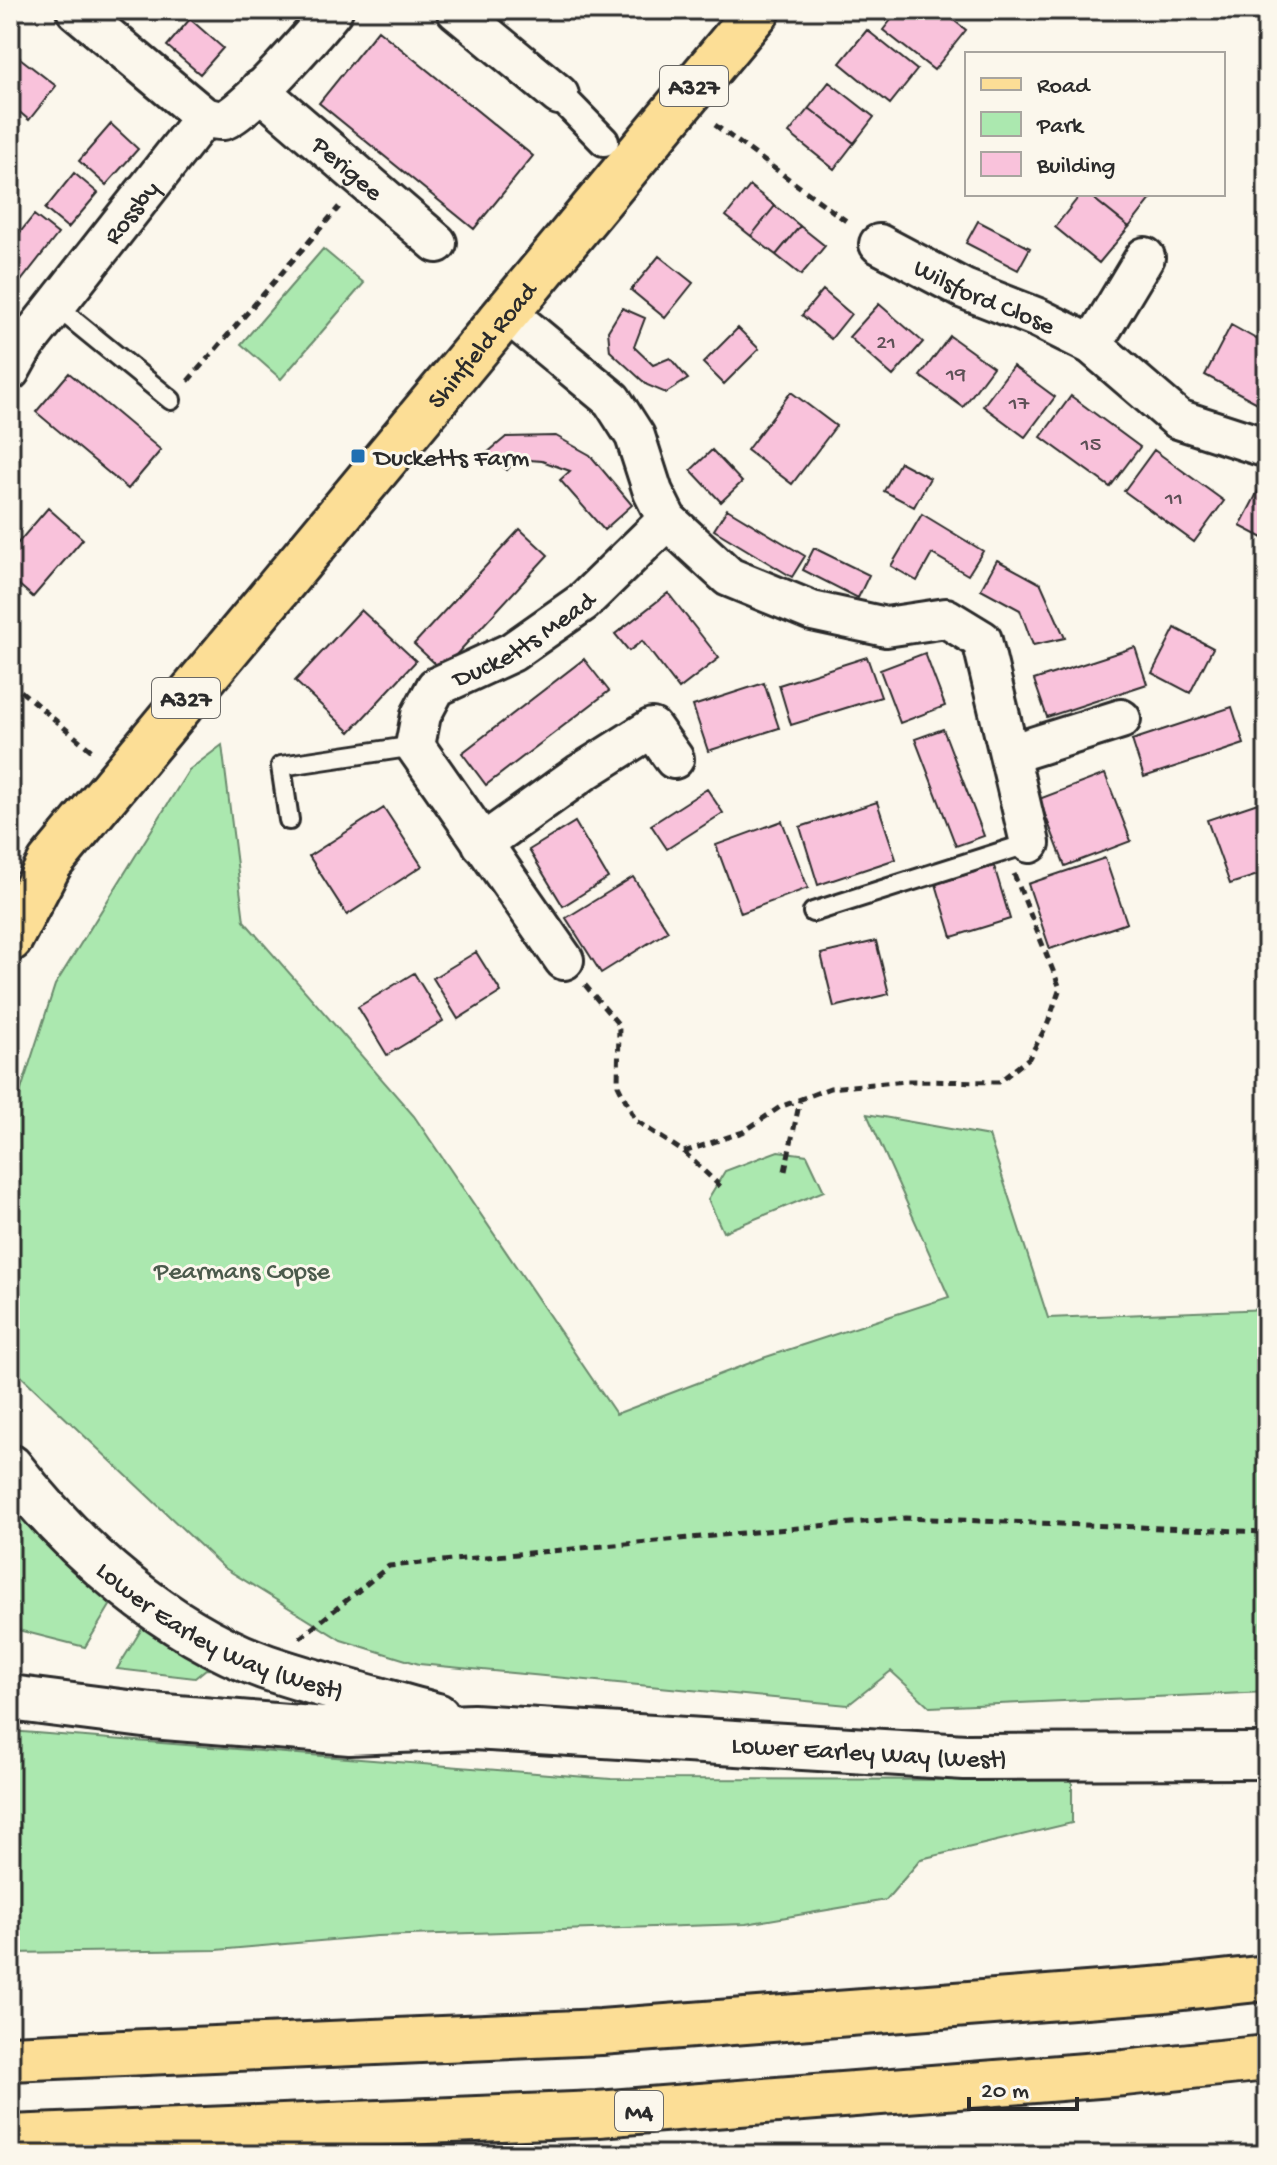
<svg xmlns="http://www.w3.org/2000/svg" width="1277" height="2165" viewBox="0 0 1277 2165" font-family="'Gochi Hand',sans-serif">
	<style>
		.green { fill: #abe8af; stroke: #6b8a6d; stroke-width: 2 }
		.building { fill: #f9c2db; stroke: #2b2b2b; stroke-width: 2 }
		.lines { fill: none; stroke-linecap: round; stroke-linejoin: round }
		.service-casing { stroke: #2b2b2b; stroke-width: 24 }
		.pedestrian-casing { stroke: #2b2b2b; stroke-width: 34 }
		.minor-casing { stroke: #2b2b2b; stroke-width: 44 }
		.secondary-casing { stroke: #2b2b2b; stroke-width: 50 }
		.primary-casing { stroke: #2b2b2b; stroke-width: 50 }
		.motorway-casing { stroke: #2b2b2b; stroke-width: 50 }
		.path { stroke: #2b2b2b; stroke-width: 5; stroke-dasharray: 8 6; stroke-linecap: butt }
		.service { stroke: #fbf7ec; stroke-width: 18 }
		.pedestrian { stroke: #fbf7ec; stroke-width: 28 }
		.minor { stroke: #fbf7ec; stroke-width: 38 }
		.secondary { stroke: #fbf7ec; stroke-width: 44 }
		.primary { stroke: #fcde96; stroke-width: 44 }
		.motorway { stroke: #fcde96; stroke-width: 44 }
		.poi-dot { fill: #1f6fb2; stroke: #fbf7ec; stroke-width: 3 }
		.labels { text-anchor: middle; stroke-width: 6; stroke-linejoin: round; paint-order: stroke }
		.number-label { font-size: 22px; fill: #5e5157 }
		.shield { fill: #fbf7ec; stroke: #696865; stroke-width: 2 }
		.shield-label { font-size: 24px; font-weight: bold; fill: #2b2b2b }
		.street-label { font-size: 26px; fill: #2b2b2b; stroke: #fbf7ec }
		.poi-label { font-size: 26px; fill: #2b2b2b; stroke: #fbf7ec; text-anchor: start }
		.park-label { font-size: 26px; fill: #4b5a4c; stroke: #fbf7ec }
	</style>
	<rect width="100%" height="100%" fill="#fbf7ec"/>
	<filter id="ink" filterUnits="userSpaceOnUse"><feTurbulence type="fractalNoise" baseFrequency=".0125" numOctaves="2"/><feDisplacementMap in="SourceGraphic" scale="16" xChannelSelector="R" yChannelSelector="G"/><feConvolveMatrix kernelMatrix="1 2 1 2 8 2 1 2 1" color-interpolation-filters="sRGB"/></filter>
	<g filter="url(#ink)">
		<!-- green -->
		<path class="green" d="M323 249 364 283 281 379 241 344Z
			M222 745 244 921 414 1116 616 1414 763 1358 949 1297 867 1114 989 1136 1048 1318 1267 1309V1692L930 1707 891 1671 848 1705 419 1664 341 1640 223 1567 20 1375 10 1210V1124L55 985 189 770Z
			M778 1151 807 1155 824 1191 723 1232 708 1199 725 1171Z
			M10 1508 114 1599 85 1647 10 1628Z
			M146 1622 290 1689 251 1686 237 1671 206 1669 195 1678 117 1669Z
			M10 1731 611 1779 1072 1780V1823L921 1859 886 1900 746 1924 377 1936 217 1950 10 1953Z"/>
		<!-- building -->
		<path class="building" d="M899 10H941L966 30 934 70 883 30Z
			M190 19 223 48 200 74 167 46Z
			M378 30 533 156 474 229 319 103Z
			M867 30 917 70 890 104 840 63Z
			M16 55 56 86 29 120 10 104V63Z
			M829 82 874 117 854 143 809 108Z
			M809 108 854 143 834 169 789 133Z
			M111 124 138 149 106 185 79 161Z
			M74 173 98 193 68 228 45 209Z
			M750 186 775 206 751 236 726 216Z
			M1081 194H1088L1129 227 1099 263 1055 227Z
			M1088 194H1155L1129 227Z
			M775 206 800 226 776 255 751 236Z
			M34 215 58 234 10 295V245Z
			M978 221 1030 248 1018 270 966 243Z
			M800 226 825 246 801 275 776 255Z
			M659 256 693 283 665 318 631 290Z
			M823 290 851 314 831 339 802 315Z
			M879 304 923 342 893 376 849 337Z
			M622 308 645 318 634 347 653 365 670 358 688 379 666 393 647 385 610 351 608 331Z
			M1231 325 1267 345V408L1205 375Z
			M738 328 759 349 724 384 703 363Z
			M950 336 993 367 963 407 920 376Z
			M1013 366 1055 397 1025 437 983 406Z
			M69 373 161 450 128 489 36 412Z
			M791 392 836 426 792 484 747 450Z
			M1071 396 1140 447 1110 487 1041 437Z
			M556 436 590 455 632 505 604 530 560 480 570 471 542 461 517 459 507 470 487 453 506 437Z
			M712 450 742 482 721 502 691 470Z
			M1154 450 1224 501 1194 542 1124 491Z
			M900 462 930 478 914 507 884 491Z
			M1266 476H1267V540L1240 526Z
			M48 508 83 539 33 597 10 577V552Z
			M727 509 805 556 792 577 714 530Z
			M922 514 983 551 968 575 932 554 917 581 891 566Z
			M520 529 548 555 442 670 414 644Z
			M814 548 869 575 858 598 803 570Z
			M997 560 1041 584 1065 638 1033 645 1020 610 981 589Z
			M668 593 719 658 679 689 642 641 629 651 615 634Z
			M361 610 416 661 350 732 295 681Z
			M1175 628 1213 648 1190 693 1152 673Z
			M1135 647 1147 684 1047 717 1034 680Z
			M925 653 945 706 900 723 880 670Z
			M867 657 881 697 791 725 779 685Z
			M584 659 609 691 486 785 462 753Z
			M764 683 779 728 708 751 693 706Z
			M1232 707 1244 744 1144 777 1132 740Z
			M943 729 984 836 956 846 915 739Z
			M1105 774 1131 841 1065 866 1039 799Z
			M707 789 723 813 667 849 651 825Z
			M1267 800V872L1230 884 1207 820Z
			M877 802 896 859 818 885 800 827Z
			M384 808 422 866 347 915 309 856Z
			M782 821 808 888 741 913 716 845Z
			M575 822 608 878 563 906 529 850Z
			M1105 858 1127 923 1050 949 1028 884Z
			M994 866 1010 919 952 937 936 884Z
			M633 877 668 931 601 973 566 918Z
			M876 941 889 994 834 1007 821 954Z
			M476 952 501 992 458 1019 433 978Z
			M414 973 443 1021 387 1055 358 1007Z"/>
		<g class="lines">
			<!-- service casing -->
			<g class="service-casing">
				<path id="service" d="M57 307 171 400
					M289 820 281 766 415 746
					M813 912 1030 843"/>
			</g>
			<!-- pedestrian casing -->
			<g class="pedestrian-casing">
				<path id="pedestrian" d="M559 95 604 141"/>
			</g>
			<!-- minor casing -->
			<g class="minor-casing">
				<g id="minor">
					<path d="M76 10 204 117C209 118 218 121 223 120 242 117 318 29 333 10"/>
					<path d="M456 10 559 95"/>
					<path id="s1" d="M259 90 437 243"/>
					<path id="s2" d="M879 244 964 289 1038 318 1092 345 1178 419 1261 446 1267 444"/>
					<path d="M506 312 612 400 635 436 653 492 667 520 729 577 812 611 886 627 946 618 982 640 1030 843"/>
					<path d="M1092 345 1145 257"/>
					<path id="s3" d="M10 371 24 346 204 117"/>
					<path d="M1010 754 1121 719"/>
					<path d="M482 844 581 773 652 728 674 759"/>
					<path id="s4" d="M564 960 415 746 421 715 436 687 512 652 583 602 667 520"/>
				</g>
			</g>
			<!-- secondary casing -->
			<g class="secondary-casing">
				<g id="secondary">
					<path id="s5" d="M10 1467C73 1549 167 1632 266 1667 322 1686 380 1700 437 1716"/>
					<path id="s6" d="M10 1698 152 1716 350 1732 473 1727 965 1757 1267 1756"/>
				</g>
			</g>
			<!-- primary casing -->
			<g class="primary-casing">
				<g id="primary">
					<path id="s7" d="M10 939 50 863 758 10"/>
				</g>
			</g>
			<!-- motorway casing -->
			<g class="motorway-casing">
				<path id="motorway" d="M10 2058 601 2032 1165 1989 1267 1978
					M10 2138 598 2114 1124 2073 1267 2058"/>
			</g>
			<!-- path -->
			<path class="path" d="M715 125 849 223
				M188 381 339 207
				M10 682 92 751
				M585 985 619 1025 618 1085 636 1121 684 1152 743 1132 780 1107 830 1088 907 1081 999 1082 1029 1058 1048 1023 1060 988 1014 874
				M684 1152 723 1189
				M785 1171 800 1100
				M300 1638 389 1566 905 1518 1267 1532"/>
			<!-- service -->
			<use href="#service" class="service"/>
			<!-- pedestrian -->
			<use href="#pedestrian" class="pedestrian"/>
			<!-- minor -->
			<use href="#minor" class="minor"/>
			<!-- secondary -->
			<use href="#secondary" class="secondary"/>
			<!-- primary -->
			<use href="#primary" class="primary"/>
			<!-- motorway -->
			<use href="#motorway" class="motorway"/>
		</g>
	</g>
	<!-- markers -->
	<rect class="poi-dot" x="350" y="448" width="16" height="16" rx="4"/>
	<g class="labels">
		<!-- number labels -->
		<g class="number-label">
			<text x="886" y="348">21</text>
			<text x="956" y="380">19</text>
			<text x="1019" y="409">17</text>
			<text x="1091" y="450">15</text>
			<text x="1174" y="504">11</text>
		</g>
		<!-- shield labels -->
		<g class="shield">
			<rect x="660" y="66" width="68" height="40" rx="6"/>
			<rect x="152" y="678" width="68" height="40" rx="6"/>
			<rect x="615" y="2091" width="48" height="40" rx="6"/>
		</g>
		<g class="shield-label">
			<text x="694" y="94">A327</text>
			<text x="186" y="706">A327</text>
			<text x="639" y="2119">M4</text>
		</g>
		<!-- street labels -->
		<g class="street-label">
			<text dy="9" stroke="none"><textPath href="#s1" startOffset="118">Perigee</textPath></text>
			<text dy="9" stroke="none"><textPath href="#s3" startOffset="200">Rossby</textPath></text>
			<text dy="9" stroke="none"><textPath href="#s2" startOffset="118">Wilsford Close</textPath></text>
			<text dy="9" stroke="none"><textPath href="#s7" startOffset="760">Shinfield Road</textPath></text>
			<text dy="9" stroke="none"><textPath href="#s4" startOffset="424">Ducketts Mead</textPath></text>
			<text dy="9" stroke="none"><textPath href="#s5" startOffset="272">Lower Earley Way (West)</textPath></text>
			<text dy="9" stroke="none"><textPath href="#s6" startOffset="862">Lower Earley Way (West)</textPath></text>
		</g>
		<!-- poi labels -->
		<g class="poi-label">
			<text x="374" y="465">Ducketts Farm</text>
		</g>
		<!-- park labels -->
		<g class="park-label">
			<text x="242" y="1278">Pearmans Copse</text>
		</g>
	</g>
	<!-- margin -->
	<rect width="1277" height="2165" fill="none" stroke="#fbf7ec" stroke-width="40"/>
	<rect x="20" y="20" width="1237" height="2125" fill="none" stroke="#2b2b2b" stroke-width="3" filter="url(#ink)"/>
	<!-- legend -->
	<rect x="965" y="52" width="260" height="144" fill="#fbf7ec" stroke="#a8a59f" stroke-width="2"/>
	<rect x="981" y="78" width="40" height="12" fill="#fcde96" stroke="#a8a59f" stroke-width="2"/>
	<text x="1037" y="92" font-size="24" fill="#2b2b2b">Road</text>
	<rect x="981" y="112" width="40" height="24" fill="#abe8af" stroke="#a8a59f" stroke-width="2"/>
	<text x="1037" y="132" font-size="24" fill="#2b2b2b">Park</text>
	<rect x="981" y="152" width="40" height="24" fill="#f9c2db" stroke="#a8a59f" stroke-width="2"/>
	<text x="1037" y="172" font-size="24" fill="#2b2b2b">Building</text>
	<!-- scale -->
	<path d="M969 2097v12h108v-12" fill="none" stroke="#2b2b2b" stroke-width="4"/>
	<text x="981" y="2097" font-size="24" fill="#2b2b2b" stroke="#fbf7ec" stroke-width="6" paint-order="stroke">20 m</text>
</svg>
